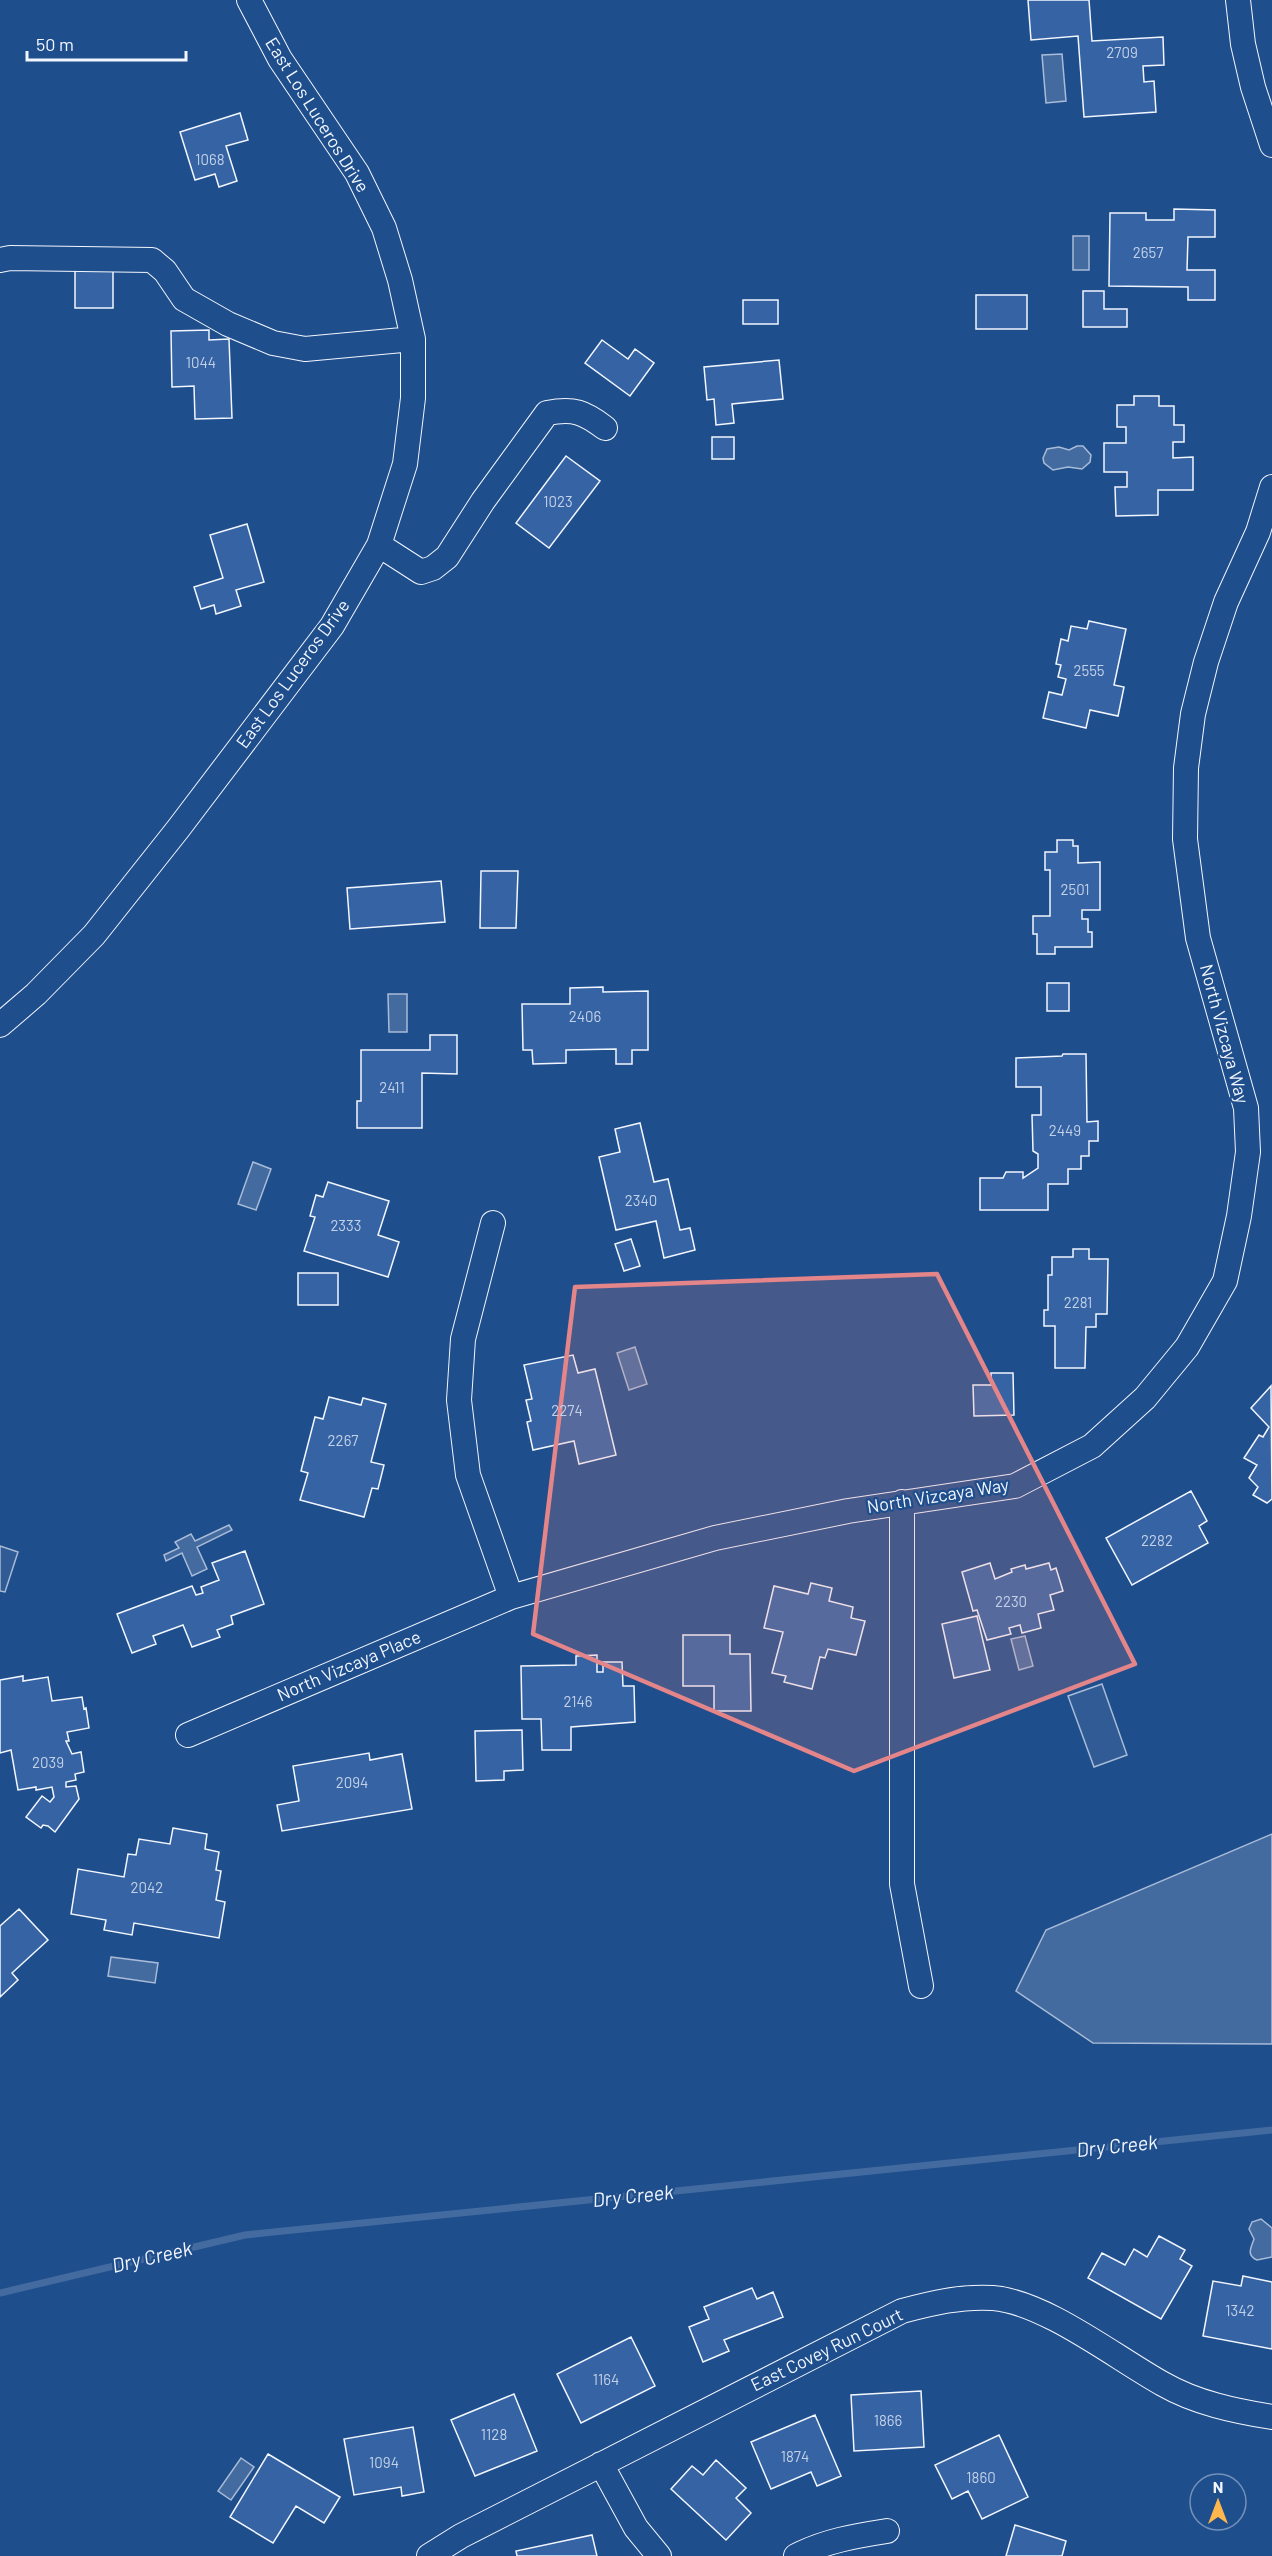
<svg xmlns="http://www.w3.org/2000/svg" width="1272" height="2556" viewBox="0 0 1272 2556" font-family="Barlow,sans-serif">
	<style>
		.built { fill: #305b95; stroke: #a8bbd7; stroke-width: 1.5 }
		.water { fill: #446ba0; stroke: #a8bbd7; stroke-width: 1.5 }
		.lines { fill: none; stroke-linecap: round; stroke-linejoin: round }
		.stream { stroke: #446ba0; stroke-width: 7 }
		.building { fill: #3563a3; stroke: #f2f6ff; stroke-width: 1.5 }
		.minor-casing { stroke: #f2f6ff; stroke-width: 26 }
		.minor { stroke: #1f4e8c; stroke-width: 24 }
		.marked { fill: #e38589; fill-opacity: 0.2; stroke: #e38589; stroke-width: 4.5; stroke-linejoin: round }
		.labels { text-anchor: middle; stroke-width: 4.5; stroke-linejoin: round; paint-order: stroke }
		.number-label { font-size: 15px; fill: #c3d1e8 }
		.street-label { font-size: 18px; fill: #f2f6ff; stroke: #1f4e8c }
		.water-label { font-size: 20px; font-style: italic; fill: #f2f6ff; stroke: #1f4e8c }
	</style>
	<rect width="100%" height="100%" fill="#1f4e8c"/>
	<!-- built -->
	<path class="built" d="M0 1546 18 1552 5 1592 0 1591Z
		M1102 1684 1127 1755 1094 1767 1068 1696Z"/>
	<!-- water -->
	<path class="water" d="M1062 54 1066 101 1046 103 1042 55Z
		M1073 236H1089V270H1073Z
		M1077 446H1083L1091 455 1090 462 1082 469 1068 467 1053 470 1044 463 1043 458 1047 449 1059 447 1069 450Z
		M388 994H407V1032H389Z
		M253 1162 271 1169 256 1210 238 1204Z
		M635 1347 647 1384 629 1390 617 1353Z
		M229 1525 232 1530 197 1547 207 1569 192 1576 182 1553 166 1561 164 1555 179 1548 175 1542 191 1534 195 1541Z
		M1025 1636 1033 1666 1019 1670 1011 1639Z
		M1272 1834V2044L1093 2043 1016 1991 1046 1930Z
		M111 1957 158 1963 155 1983 108 1976Z
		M1261 2219 1272 2228V2257L1257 2260C1246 2255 1251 2248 1254 2239L1249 2229 1252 2222Z
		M241 2458 254 2467 231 2500 218 2491Z"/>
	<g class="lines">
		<!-- stream -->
		<path class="stream" d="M0 2293 245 2235 1272 2130"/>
	</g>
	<!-- building -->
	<path class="building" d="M1028 0H1089L1092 41 1163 37 1164 65 1143 66 1144 82 1154 81 1156 112 1084 117 1078 36 1031 40Z
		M240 113 248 140 226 146 237 181 219 187 215 174 195 180 180 132Z
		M1174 209 1215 210V237H1188L1187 270H1215V300H1188V287L1109 286 1110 213H1146V220H1174Z
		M75 270H113V308H75Z
		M1083 291H1104V309H1127V327H1083Z
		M976 295H1027V329H976Z
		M743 300H778V324H743Z
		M209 330V340L229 339 232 418 195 419 194 386 172 387 171 331Z
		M602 340 628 359 635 349 654 363 630 396 585 363Z
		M779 360 783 399 732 404 734 423 716 425 714 399 707 400 704 367Z
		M1134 396H1159V406H1174V425H1184V442H1173V458L1193 457V490H1158V515L1116 516 1115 487H1127V472H1104V443H1126V427H1117V405H1134Z
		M712 437H734V459H712Z
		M566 456 600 481 549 548 516 523Z
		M247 524 264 582 236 590 241 606 216 614 214 605 201 609 194 587 223 578 210 535Z
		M1089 621 1126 629 1114 685 1124 687 1118 716 1090 710 1086 728 1043 718 1049 692 1062 695 1066 679 1058 677 1061 665 1056 664 1061 639 1068 641 1071 626 1087 629Z
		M1057 840H1073V846H1078V863L1100 862V910H1082V919H1088V932H1092V947H1055V954H1037V934H1033V916H1050V870H1045V852H1057Z
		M481 871H518L516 928H480Z
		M441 881 445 922 350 929 347 888Z
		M1047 983H1069V1011H1047Z
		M603 987V992L648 991V1050H632V1064H616V1049L566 1050V1063L533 1064 532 1050H523L522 1004H570V988Z
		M430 1035H457V1074L422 1073V1128H357V1101H361V1050H430Z
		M1063 1054H1086L1087 1122 1098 1121V1141H1089V1156H1081V1169H1068V1184H1048V1210H980V1178H1003L1006 1172H1023V1178L1038 1168V1154L1033 1151 1032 1115H1041V1087H1016V1058L1062 1056Z
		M640 1123 654 1182 668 1179 680 1230 690 1228 695 1250 664 1258 656 1221 616 1230 599 1157 620 1152 615 1129Z
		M328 1182 389 1201 378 1235 399 1242 388 1277 304 1251 315 1217 310 1216 316 1195 323 1197Z
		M631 1239 640 1266 624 1271 615 1244Z
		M1073 1249H1089V1259H1108L1107 1314H1096V1327H1086L1085 1368H1055V1326H1044V1310H1048V1275H1052V1257H1073Z
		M298 1273H338V1305H298Z
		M573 1355 578 1373 595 1369 616 1455 579 1464 574 1441 533 1450 527 1422 531 1421 526 1400 532 1399 524 1365Z
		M991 1373H1013L1014 1415 974 1416 973 1385H991Z
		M1271 1386 1272 1499 1267 1503 1253 1495 1258 1487 1249 1478 1257 1465 1244 1458 1259 1435 1263 1437 1269 1427 1251 1408Z
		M329 1397 361 1405 363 1398 386 1404 371 1462 384 1465 378 1489 372 1488 364 1517 300 1500 308 1473 301 1471 315 1417 323 1419Z
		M1191 1491 1207 1521 1199 1526 1208 1543 1132 1585 1106 1538Z
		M245 1551 264 1604 231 1616 233 1624 217 1630 220 1637 192 1647 183 1625 153 1636 156 1644 132 1653 117 1614 192 1586 196 1595 203 1593 201 1587 219 1580 212 1563Z
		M990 1563 995 1579 1012 1572 1011 1569 1025 1565 1026 1569 1049 1563 1051 1570 1056 1568 1063 1591 1050 1595 1054 1610 1038 1614 1041 1628 1022 1633 1020 1625 1009 1628 1011 1634 987 1640 977 1610 973 1611 962 1572Z
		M811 1583 832 1588 829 1601 853 1607 851 1618 865 1621 856 1655 828 1649 825 1658 820 1657 812 1689 784 1682 786 1676 772 1673 783 1632 764 1628 774 1586 808 1594Z
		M977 1616 990 1670 954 1678 942 1624Z
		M683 1635H730V1654H750L751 1711H714V1686H683Z
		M597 1655V1672H603V1662H622L623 1686H634L635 1722 571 1727V1750H542L541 1719H522L521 1666 576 1665V1656Z
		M23 1676V1681L48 1677 52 1701 82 1697 84 1709 86 1708 89 1728 67 1732 69 1741H66L72 1754 81 1752 84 1772 75 1774 76 1780 66 1782V1787L76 1786 79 1799 55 1832 48 1826 43 1825 41 1828 26 1817 42 1796 50 1802 54 1797 52 1787 36 1790V1787L18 1790 11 1750 0 1753V1680Z
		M522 1730 523 1770 504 1771V1780L476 1781 475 1731Z
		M369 1753 370 1760 402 1754 412 1809 282 1831 277 1805 299 1801 293 1766Z
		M173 1828 207 1834 205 1849 219 1852 216 1870 221 1871 216 1900 225 1902 219 1938 134 1923 132 1935 104 1930 106 1920 71 1914 78 1869 124 1877 128 1854 136 1855 139 1839 170 1844Z
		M19 1909 48 1940 12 1973 18 1980 0 1997V1926Z
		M1159 2236 1185 2250 1180 2259 1192 2266 1161 2319 1088 2278 1102 2253 1125 2265 1134 2249 1147 2257Z
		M1243 2276 1272 2282V2349L1203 2336 1213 2281 1241 2286Z
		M752 2288 757 2299 773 2292 783 2317 724 2340 729 2351 703 2362 689 2327 709 2319 704 2307Z
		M631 2337 655 2386 581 2423 557 2374Z
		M921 2391 924 2447 854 2451 851 2395Z
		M514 2394 537 2451 475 2476 451 2420Z
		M815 2415 841 2476 817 2486 811 2472 771 2489 751 2442Z
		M413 2427 424 2492 402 2496 401 2487 354 2495 344 2439Z
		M999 2435 1028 2497 982 2519 968 2491 952 2499 935 2465Z
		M268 2454 340 2497 324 2523 296 2506 273 2543 230 2517Z
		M716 2460 746 2488 736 2498 751 2513 726 2540 671 2489 692 2466 703 2475Z
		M1015 2525 1066 2541 1062 2556H1006Z
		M592 2535 597 2556H517L516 2551Z"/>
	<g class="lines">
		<!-- minor casing -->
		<g class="minor-casing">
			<path id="minor" d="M1238 0 1243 44 1253 87 1272 145
				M0 260 10 258 152 260 165 271 184 299 228 324 273 343 305 349 413 339
				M379 545 421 572 433 568 447 557 483 501 547 413C574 408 584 412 605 428
				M0 1025 36 994 94 935 178 829 332 626 379 545 405 464 413 398V339L400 280 384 228 357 173 280 59 249 0
				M493 1223 463 1339 459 1400 468 1475 511 1597
				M902 1502V1884L921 1986
				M188 1735 511 1597 715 1538 848 1511 1015 1486 1092 1446 1145 1398 1187 1347 1225 1281 1239 1216 1248 1152 1246 1108 1198 938 1185 839 1186 768 1193 714 1206 662 1226 602 1258 532 1272 487
				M601 2464 636 2528 659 2556
				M429 2556 461 2536 902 2311C932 2303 961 2296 993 2298 1045 2302 1116 2358 1163 2384 1196 2403 1235 2411 1272 2417
				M796 2556C825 2541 855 2536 887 2531"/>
		</g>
		<!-- minor -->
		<use href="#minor" class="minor"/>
	</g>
	<!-- marked area -->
	<path class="marked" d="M937 1274 1135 1664 854 1771 533 1634 575 1287Z"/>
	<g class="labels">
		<!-- number labels -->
		<g class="number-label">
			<text x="1122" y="58">2709</text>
			<text x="210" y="165">1068</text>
			<text x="1148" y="258">2657</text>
			<text x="201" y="368">1044</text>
			<text x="558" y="507">1023</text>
			<text x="1089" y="676">2555</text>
			<text x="1075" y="895">2501</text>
			<text x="585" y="1022">2406</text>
			<text x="392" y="1093">2411</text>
			<text x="1065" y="1136">2449</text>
			<text x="641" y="1206">2340</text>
			<text x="346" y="1231">2333</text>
			<text x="1078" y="1308">2281</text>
			<text x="567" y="1416">2274</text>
			<text x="343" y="1446">2267</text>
			<text x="1157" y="1546">2282</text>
			<text x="1011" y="1607">2230</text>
			<text x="578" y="1707">2146</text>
			<text x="48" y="1768">2039</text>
			<text x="352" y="1788">2094</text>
			<text x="147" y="1893">2042</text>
			<text x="1240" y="2316">1342</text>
			<text x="606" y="2385">1164</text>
			<text x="888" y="2426">1866</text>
			<text x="494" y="2440">1128</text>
			<text x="795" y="2462">1874</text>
			<text x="384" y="2468">1094</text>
			<text x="981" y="2483">1860</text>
		</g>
		<!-- street labels -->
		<g class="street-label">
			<text transform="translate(317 115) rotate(58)" y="6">East Los Luceros Drive</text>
			<text transform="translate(293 674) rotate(-54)" y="6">East Los Luceros Drive</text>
			<text transform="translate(1224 1034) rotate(75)" y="6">North Vizcaya Way</text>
			<text transform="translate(938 1496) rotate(-9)" y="6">North Vizcaya Way</text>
			<text transform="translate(349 1666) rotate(-23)" y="6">North Vizcaya Place</text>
			<text transform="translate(827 2350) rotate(-26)" y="6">East Covey Run Court</text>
		</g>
		<!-- water labels -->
		<g class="water-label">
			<text transform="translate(1117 2146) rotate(-6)" y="7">Dry Creek</text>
			<text transform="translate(633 2196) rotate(-6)" y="7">Dry Creek</text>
			<text transform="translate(152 2257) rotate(-13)" y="7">Dry Creek</text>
		</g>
	</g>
	<!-- north arrow -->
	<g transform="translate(1218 2502)"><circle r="28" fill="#1f4e8c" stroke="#7391ba" stroke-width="1.5"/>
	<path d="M0-4.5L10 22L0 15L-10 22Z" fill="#ffb74d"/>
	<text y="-9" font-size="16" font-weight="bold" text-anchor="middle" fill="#f2f6ff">N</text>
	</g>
	<!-- scale -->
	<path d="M27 51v9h159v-9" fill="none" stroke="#f2f6ff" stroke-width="3"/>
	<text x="36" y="51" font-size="18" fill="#f2f6ff" stroke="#1f4e8c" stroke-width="4.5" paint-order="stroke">50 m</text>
</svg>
